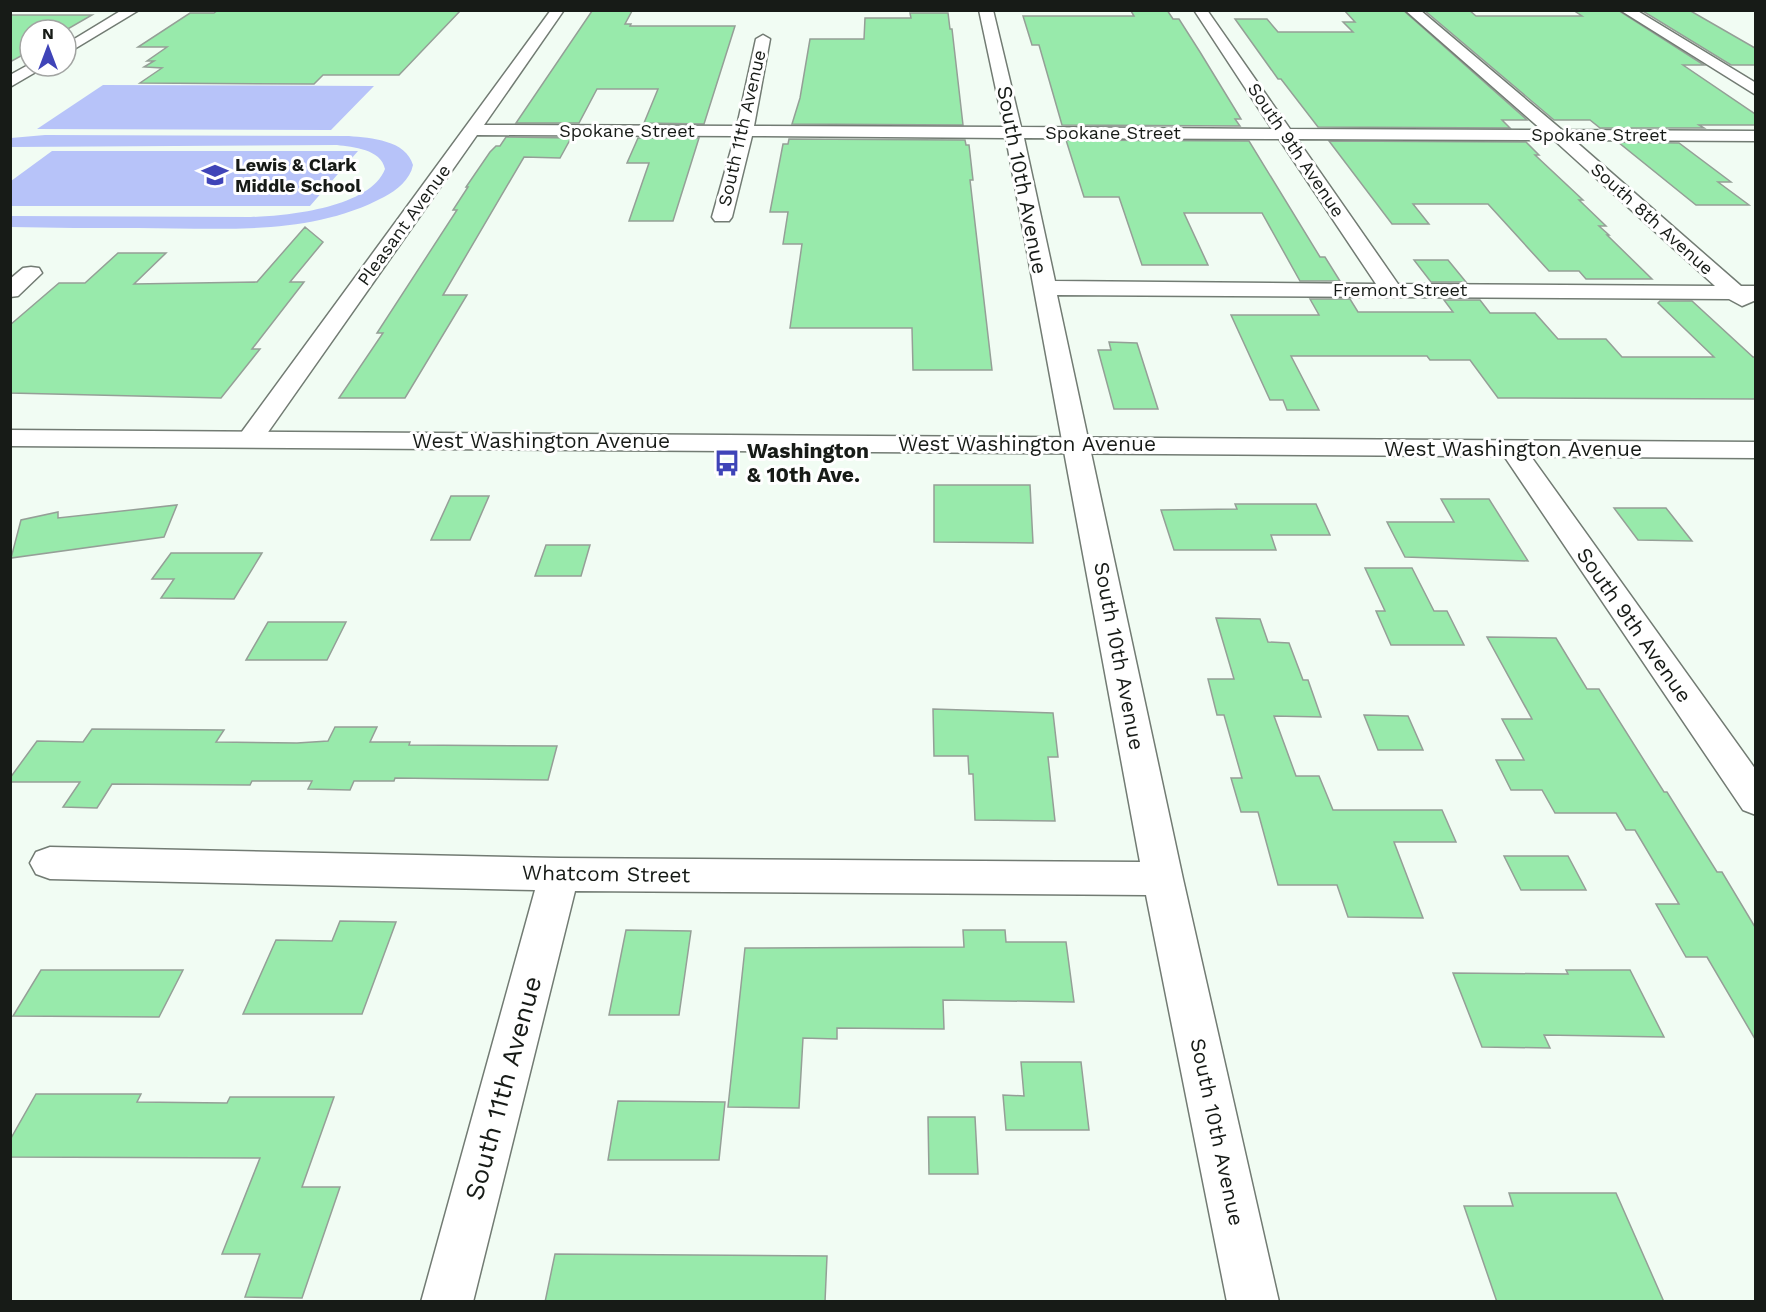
<svg xmlns="http://www.w3.org/2000/svg" width="1766" height="1312" viewBox="0 0 1766 1312" font-family="'Work Sans',sans-serif">
	<style>
		.green { fill: #b7c3f9 }
		.building { fill: #98eaab; stroke: #959f97; stroke-width: 1.5 }
		.lines { fill: none; stroke-linecap: round; stroke-linejoin: round }
		.minor-casing { stroke: #727b73; stroke-width: 3 }
		.major-casing { stroke: #727b73; stroke-width: 3 }
		.minor { fill: #fff; fill-rule: evenodd }
		.major { fill: #fff; fill-rule: evenodd }
		.labels { text-anchor: middle; stroke-width: 6; stroke-linejoin: round; paint-order: stroke }
		.far-street-label { font-size: 18px; fill: #171b17; stroke: #fff }
		.far-poi-label { font-size: 18px; font-weight: bold; fill: #171b17; stroke: #fff; text-anchor: start }
		.street-label { font-size: 21px; fill: #171b17; stroke: #fff }
		.poi-label { font-size: 21px; font-weight: bold; fill: #171b17; stroke: #fff; text-anchor: start }
		.near-street-label { font-size: 26px; fill: #171b17; stroke: #fff }
	</style>
	<rect width="100%" height="100%" fill="#f1fcf3"/>
	<!-- green -->
	<path class="green" d="M103 85 374 86 331 130 37 129Z
		M45 135 349 136C371 138 406 140 413 165 410 180 397 190 384 197 309 237 219 228 138 228 95 228 53 228 11 227V216L251 217C286 216 370 208 385 169 381 149 353 147 337 145L11 147V138Z
		M52 151H358L310 206H11V181Z"/>
	<!-- building -->
	<path class="building" d="M218 10H461L399 75H323L314 84 140 83 162 68 144 67 154 61H147L167 47H138L190 13H214Z
		M1167 10 1173 19H1179L1200 52 1241 119H1235L1240 126 1062 125 1039 45H1032L1023 16H1134L1131 11Z
		M1344 10H1403L1527 120H1502L1510 128 1318 127 1281 79H1278L1235 19H1267L1278 32H1353L1343 22H1355Z
		M1424 10H1469L1476 16H1582L1573 10H1618L1704 65H1683L1755 114V125H1699L1704 128H1600L1590 120H1554Z
		M1641 10H1689L1755 48V65H1731Z
		M592 11H632L625 24H631L630 26H735L704 124 644 123 658 89H597L579 123H516Z
		M910 13H948L950 29H952L963 125 792 124 800 98 810 39H864L865 18H911Z
		M10 15H92L66 30H30V51L10 62Z
		M506 137 571 138 560 158 524 157 443 295H467L405 398H339L383 333H377L457 210H453L468 187H466L490 152 496 146H500Z
		M638 138H699L673 221H629L649 163H627Z
		M789 139 965 140 966 145H969L973 180H970L992 370H913L912 328H790L802 244H783L788 212H770L783 144H788Z
		M1066 140 1249 141 1320 257H1325L1340 281H1300L1262 213H1184L1208 265H1142L1119 197H1084Z
		M1329 141 1526 142 1539 155H1535L1583 200H1579L1606 226H1599L1609 235H1607L1652 279H1586L1579 271H1549L1488 204H1413L1429 224H1392Z
		M1618 142 1679 143 1731 182H1718L1749 205H1696Z
		M305 227 323 242 290 282H304L252 349H260L221 398 10 393V325L59 283H85L118 253H166L134 284 257 282Z
		M1414 260H1448L1466 282H1431Z
		M1310 299H1350L1358 312H1453L1444 300H1480L1490 313H1535L1558 339H1606L1622 357H1714L1658 303 1660 301H1692L1753 357H1755V399L1498 398 1470 360H1430L1427 356H1291L1319 410H1287L1283 400H1270L1231 315H1319Z
		M1109 342 1137 343 1158 409H1114L1098 350H1111Z
		M934 485H1030L1033 543 934 542Z
		M451 496H489L470 540H431Z
		M1441 499H1489L1528 561 1405 557 1387 522H1454Z
		M1235 504H1316L1330 535H1271L1276 550H1174L1161 510 1237 509Z
		M177 505 164 537 11 558 21 520 58 512V518Z
		M1614 508H1666L1692 541 1638 540Z
		M546 545H590L581 576H535Z
		M171 553H262L234 599 161 598 174 579H152Z
		M1365 568H1412L1434 611H1447L1464 645H1391L1376 611H1385Z
		M1216 618 1260 619 1268 642 1289 643 1303 680H1308L1321 717 1274 716 1296 776H1319L1333 810H1442L1456 842H1394L1423 918 1348 917 1337 885H1278L1258 812H1241L1231 778H1242L1224 715H1217L1208 679H1234Z
		M268 622H346L327 660H246Z
		M1487 637 1556 638 1587 689H1599L1664 792H1667L1717 872H1722L1755 927V1039L1707 957H1686L1656 904H1679L1635 830H1626L1616 813H1555L1542 790H1511L1496 760H1524L1502 719H1532Z
		M933 709 1053 713 1058 757H1048L1055 821 975 820 973 774H969L968 756H934Z
		M1364 715 1408 716 1423 750H1378Z
		M335 727H377L370 742H410L409 745 557 746 548 780 395 778 394 781H354L350 790 308 789 312 781H252L250 785 112 784 97 808 63 807 80 782H10V778L37 741 83 742 92 729 224 730 216 742 297 743 328 741Z
		M1504 856H1568L1586 890H1521Z
		M340 921 396 922 362 1014H243L276 940 332 941Z
		M626 930 691 931 679 1015H609Z
		M963 930H1005L1006 942H1066L1074 1002 943 1000 944 1029 837 1028V1039L803 1038 799 1108 728 1107 745 948 964 947Z
		M41 970H183L159 1017 13 1016Z
		M1566 970H1630L1664 1037 1544 1035 1550 1048 1482 1047 1453 973 1568 974Z
		M1021 1062H1081L1089 1130H1006L1003 1095 1024 1096Z
		M36 1094H141L137 1102 227 1103 230 1097H334L302 1187H340L302 1298 245 1297 260 1254H222L260 1158 10 1157V1140Z
		M618 1101 725 1102 719 1160H608Z
		M928 1117H975L978 1174H929Z
		M1509 1193H1616L1664 1302H1497L1464 1206H1513Z
		M555 1254 827 1256 825 1302H545Z"/>
	<g class="lines">
		<!-- minor casing -->
		<g class="minor-casing">
			<path id="minor" d="M122 10H139L66 54V44Z
				M551 10H564L484 125 737 126 756 39 763 35 770 39 754 126 1004 127 979 10H993L1021 127 1272 129 1194 10H1207L1290 129 1542 130 1405 10H1420L1562 130 1756 131V141L1574 140 1741 286H1756V300L1742 306 1729 299 1057 295 1183 879 1279 1302H1227L1146 895 575 891 473 1302H421L535 890 50 879 36 874 30 863 36 852 50 847 559 858 1140 862 1006 138 752 136 732 217 729 221H715L712 217 735 136 477 135 259 445 250 447 241 445 237 439 241 433ZM1024 138 1279 139 1376 284 1055 281ZM1297 139 1554 140 1715 286 1398 284Z
				M1620 10H1636L1756 83V95Z
				M30 64 46 66 10 87V75Z
				M31 267 39 268 42 273 18 296 10 297V279L23 268Z
				M1513 442 1522 444 1756 770V815L1743 810 1500 450 1504 444Z"/>
		</g>
		<!-- major casing -->
		<g class="major-casing">
			<path id="major" d="M10 430 1756 442V458L10 446Z"/>
		</g>
		<!-- minor -->
		<use href="#minor" class="minor"/>
		<!-- major -->
		<use href="#major" class="major"/>
	</g>
	<!-- icons -->
	<defs>
		<g id="school-bare" transform="scale(2.07)"><path d="M0-5L7-2L0 1L-7-2ZM-4 1L0 2.5L4 1V4Q0 6-4 4Z" fill="#3f44b8" stroke="#fff" stroke-width="2.5" paint-order="stroke"/></g>
		<g id="bus-bare" transform="scale(2.07)"><path d="M-5-6H5V4H4V6H2V4H-2V6H-4V4H-5ZM-3.5-4V0h7V-4ZM-3.5 1.2v1.5H-2V1.2ZM2 1.2v1.5H3.5V1.2Z" fill="#3f44b8" stroke="#fff" stroke-width="2.5" paint-order="stroke"/></g>
	</defs>
	<g fill-rule="evenodd">
		<use href="#school-bare" x="215" y="175"/>
		<use href="#bus-bare" x="727" y="463"/>
	</g>
	<g class="labels">
		<!-- far-street labels -->
		<g class="far-street-label">
			<text transform="translate(742 128) rotate(-77)" y="6">South 11th Avenue</text>
			<text x="627" y="137">Spokane Street</text>
			<text x="1113" y="139">Spokane Street</text>
			<text x="1599" y="141">Spokane Street</text>
			<text transform="translate(1296 150) rotate(56)" y="6">South 9th Avenue</text>
			<text transform="translate(1652 219) rotate(42)" y="6">South 8th Avenue</text>
			<text transform="translate(404 225) rotate(-54)" y="6">Pleasant Avenue</text>
			<text x="1400" y="296">Fremont Street</text>
		</g>
		<!-- far-poi labels -->
		<g class="far-poi-label">
			<text x="235" y="171">Lewis &amp; Clark<tspan x="235" dy="21">Middle School</tspan></text>
		</g>
		<!-- street labels -->
		<g class="street-label">
			<text transform="translate(1022 180) rotate(79)" y="7">South 10th Avenue</text>
			<text x="541" y="448">West Washington Avenue</text>
			<text x="1027" y="451">West Washington Avenue</text>
			<text x="1513" y="456">West Washington Avenue</text>
			<text transform="translate(1634 625) rotate(55)" y="7">South 9th Avenue</text>
			<text transform="translate(1119 656) rotate(79)" y="7">South 10th Avenue</text>
			<text transform="translate(606 874) rotate(1)" y="7">Whatcom Street</text>
			<text transform="translate(1217 1132) rotate(78)" y="7">South 10th Avenue</text>
		</g>
		<!-- poi labels -->
		<g class="poi-label">
			<text x="747" y="458">Washington<tspan x="747" dy="24">&amp; 10th Ave.</tspan></text>
		</g>
		<!-- near-street labels -->
		<g class="near-street-label">
			<text transform="translate(503 1088) rotate(-75)" y="9">South 11th Avenue</text>
		</g>
	</g>
	<!-- border -->
	<rect width="1766" height="1312" fill="none" stroke="#171b17" stroke-width="24"/>
	<!-- north arrow -->
	<g transform="translate(48 48)"><circle r="28" fill="#ffffff" stroke="#a2a4a2" stroke-width="1.5"/>
	<path d="M0-4.5L10 22L0 15L-10 22Z" fill="#3f44b8"/>
	<text y="-9" font-size="16" font-weight="bold" text-anchor="middle" fill="#171b17">N</text>
	</g>
</svg>
